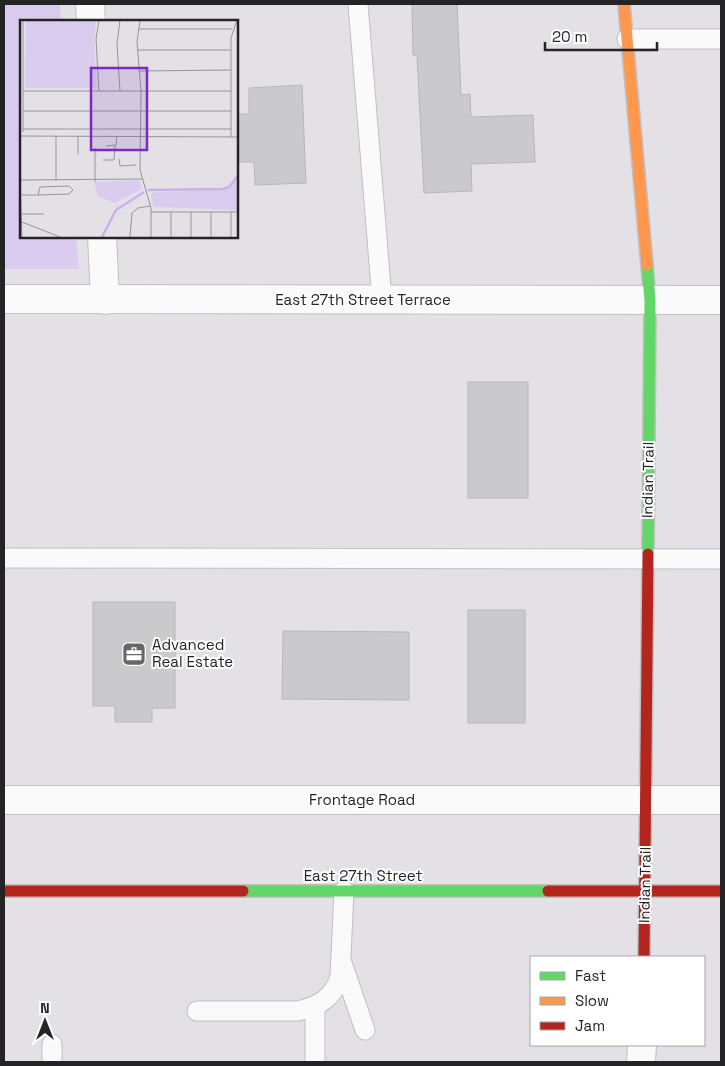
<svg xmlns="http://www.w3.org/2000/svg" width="725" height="1066" viewBox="0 0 725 1066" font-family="'Space Grotesk',sans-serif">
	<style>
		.green { fill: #daccee }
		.building { fill: #cac9cb; stroke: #b8b6ba }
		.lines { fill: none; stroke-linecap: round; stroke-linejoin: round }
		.lane-casing { stroke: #c0bfc2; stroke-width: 21 }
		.street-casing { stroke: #c0bfc2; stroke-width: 30 }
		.fast-casing { stroke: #c0bfc2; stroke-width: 14 }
		.slow-casing { stroke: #c0bfc2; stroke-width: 14 }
		.jam-casing { stroke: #c0bfc2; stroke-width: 14 }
		.lane { stroke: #fbfafb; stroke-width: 19 }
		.street { stroke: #fbfafb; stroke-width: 28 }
		.fast { stroke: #63d668; stroke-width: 11 }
		.slow { stroke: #ff974d; stroke-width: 11 }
		.jam { stroke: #b3261e; stroke-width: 11 }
		.labels { text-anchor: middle; stroke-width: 4; stroke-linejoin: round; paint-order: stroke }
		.street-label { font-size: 15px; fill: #242326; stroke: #fff }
		.poi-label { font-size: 15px; fill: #242326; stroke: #fff; text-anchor: start }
		.inset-river { fill: none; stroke: #cab1eb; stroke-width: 2.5 }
		.inset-road { fill: none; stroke: #979599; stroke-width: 1 }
		.view { fill: #7b2cbf; fill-opacity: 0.15; stroke: #7b2cbf; stroke-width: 2.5 }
		.inset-edge { fill: none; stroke: #242326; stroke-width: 2.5 }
	</style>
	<rect width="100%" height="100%" fill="#e3e1e5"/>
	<!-- green -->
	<path class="green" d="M4 4H60L61 21H21V236H76L79 269H4Z"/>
	<!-- building -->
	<path class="building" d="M412 4H457L461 95 470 94 471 117 533 115 535 162 471 164 472 191 424 193 417 55H413Z
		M302 85 306 183 255 185 254 162H236V114H249V88Z
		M468 382H528V498H468Z
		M93 602H175V708H152V722H115V706H93Z
		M468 610H525V723H468Z
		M283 631 409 632V700L282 699Z"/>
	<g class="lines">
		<!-- lane casing -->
		<g class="lane-casing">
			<path id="lane" d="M358 4 382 300
				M627 39H721
				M4 558 721 559
				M342 963 365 1030
				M315 1006V1062
				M197 1011H298C319 1006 333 998 340 977L344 891
				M52 1044V1062"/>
		</g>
		<!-- street casing -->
		<g class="street-casing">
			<path id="street" d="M90 4 91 21
				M102 236 105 300
				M4 299 721 300
				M4 800H721
				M641 1062 642 1045"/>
		</g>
		<!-- fast casing -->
		<g class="fast-casing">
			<path id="fast" d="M647 265 650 300 648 554
				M243 891H548"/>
		</g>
		<!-- slow casing -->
		<g class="slow-casing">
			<path id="slow" d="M624 4 647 265"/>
		</g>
		<!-- jam casing -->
		<g class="jam-casing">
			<path id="jam" d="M4 891H243
				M548 891H721
				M644 957 648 554"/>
		</g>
		<!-- lane -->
		<use href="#lane" class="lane"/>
		<!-- street -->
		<use href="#street" class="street"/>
		<!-- fast -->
		<use href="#fast" class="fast"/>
		<!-- slow -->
		<use href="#slow" class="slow"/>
		<!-- jam -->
		<use href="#jam" class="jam"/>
	</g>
	<!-- icons -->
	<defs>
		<g id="office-square" transform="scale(1.25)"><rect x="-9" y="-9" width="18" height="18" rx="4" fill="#676669" stroke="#fff"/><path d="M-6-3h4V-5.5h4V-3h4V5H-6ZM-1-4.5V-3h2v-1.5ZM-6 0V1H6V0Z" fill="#fff"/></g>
	</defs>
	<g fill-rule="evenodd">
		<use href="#office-square" x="134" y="654"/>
	</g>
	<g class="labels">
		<!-- street labels -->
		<g class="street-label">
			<text x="363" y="305">East 27th Street Terrace</text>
			<text transform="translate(648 480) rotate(-89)" y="5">Indian Trail</text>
			<text x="362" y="805">Frontage Road</text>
			<text x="363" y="881">East 27th Street</text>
			<text transform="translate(645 885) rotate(-89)" y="5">Indian Trail</text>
		</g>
		<!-- poi labels -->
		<g class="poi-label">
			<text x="152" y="650">Advanced<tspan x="152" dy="17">Real Estate</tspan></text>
		</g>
	</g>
	<!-- overview -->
	<g transform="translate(20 20)">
		<rect width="218" height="218" fill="#e3e1e5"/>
		<path d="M6 0H76L74 23 77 68H5ZM217 157V190L133 187 131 174 135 172 203 170 210 167ZM119 160 122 169 95 183 78 176 75 166V162Z" fill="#daccee"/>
		<path class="inset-river" d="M128 170 202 169 209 167 218 156M82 217 96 190 124 172"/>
		<path class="inset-road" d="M79 0 76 19 79 71M100 0 97 24 100 71M120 0 117 22 121 71 120 150 131 188V217M119 9H212M118 30H211M119 51 211 50M3 71H211M3 91H211M3 109H211M3 112V0M0 116 218 117M36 116V161M58 116V134M211 117V18L217 0M86 126 96 125 97 116M75 128V162M99 139 100 146 116 145M83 140H94L95 125M0 160 122 159M0 163 2 217M2 175H18L49 174 53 170 49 166 20 167 18 175M131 192H218M2 194H24M2 202 40 217M110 217 112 193 118 188 130 186M151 217V192M171 217V192M191 217V192M211 217V192"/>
		<path class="view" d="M71 48H127V130H71Z"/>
		<rect width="218" height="218" class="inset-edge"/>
	</g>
	<!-- border -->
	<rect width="725" height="1066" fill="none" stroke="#242326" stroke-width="10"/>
	<!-- legend -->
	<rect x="530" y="956" width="175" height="90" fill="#ffffff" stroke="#a7a7a8"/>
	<rect x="540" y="972" width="25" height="8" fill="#63d668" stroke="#a7a7a8"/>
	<text x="575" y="981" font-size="15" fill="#242326">Fast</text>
	<rect x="540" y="997" width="25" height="8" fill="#ff974d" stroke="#a7a7a8"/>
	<text x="575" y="1006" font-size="15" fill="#242326">Slow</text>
	<rect x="540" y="1022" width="25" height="8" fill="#b3261e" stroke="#a7a7a8"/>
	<text x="575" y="1031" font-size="15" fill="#242326">Jam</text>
	<!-- north arrow -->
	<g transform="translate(45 1021)" stroke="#ffffff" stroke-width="4" paint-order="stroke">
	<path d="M0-4L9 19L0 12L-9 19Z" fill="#242326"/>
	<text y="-8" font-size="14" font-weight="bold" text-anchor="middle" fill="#242326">N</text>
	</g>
	<!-- scale -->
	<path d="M545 42v8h112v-8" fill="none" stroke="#242326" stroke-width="2.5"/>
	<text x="552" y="42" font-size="15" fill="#242326" stroke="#ffffff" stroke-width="4" paint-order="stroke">20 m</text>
</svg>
